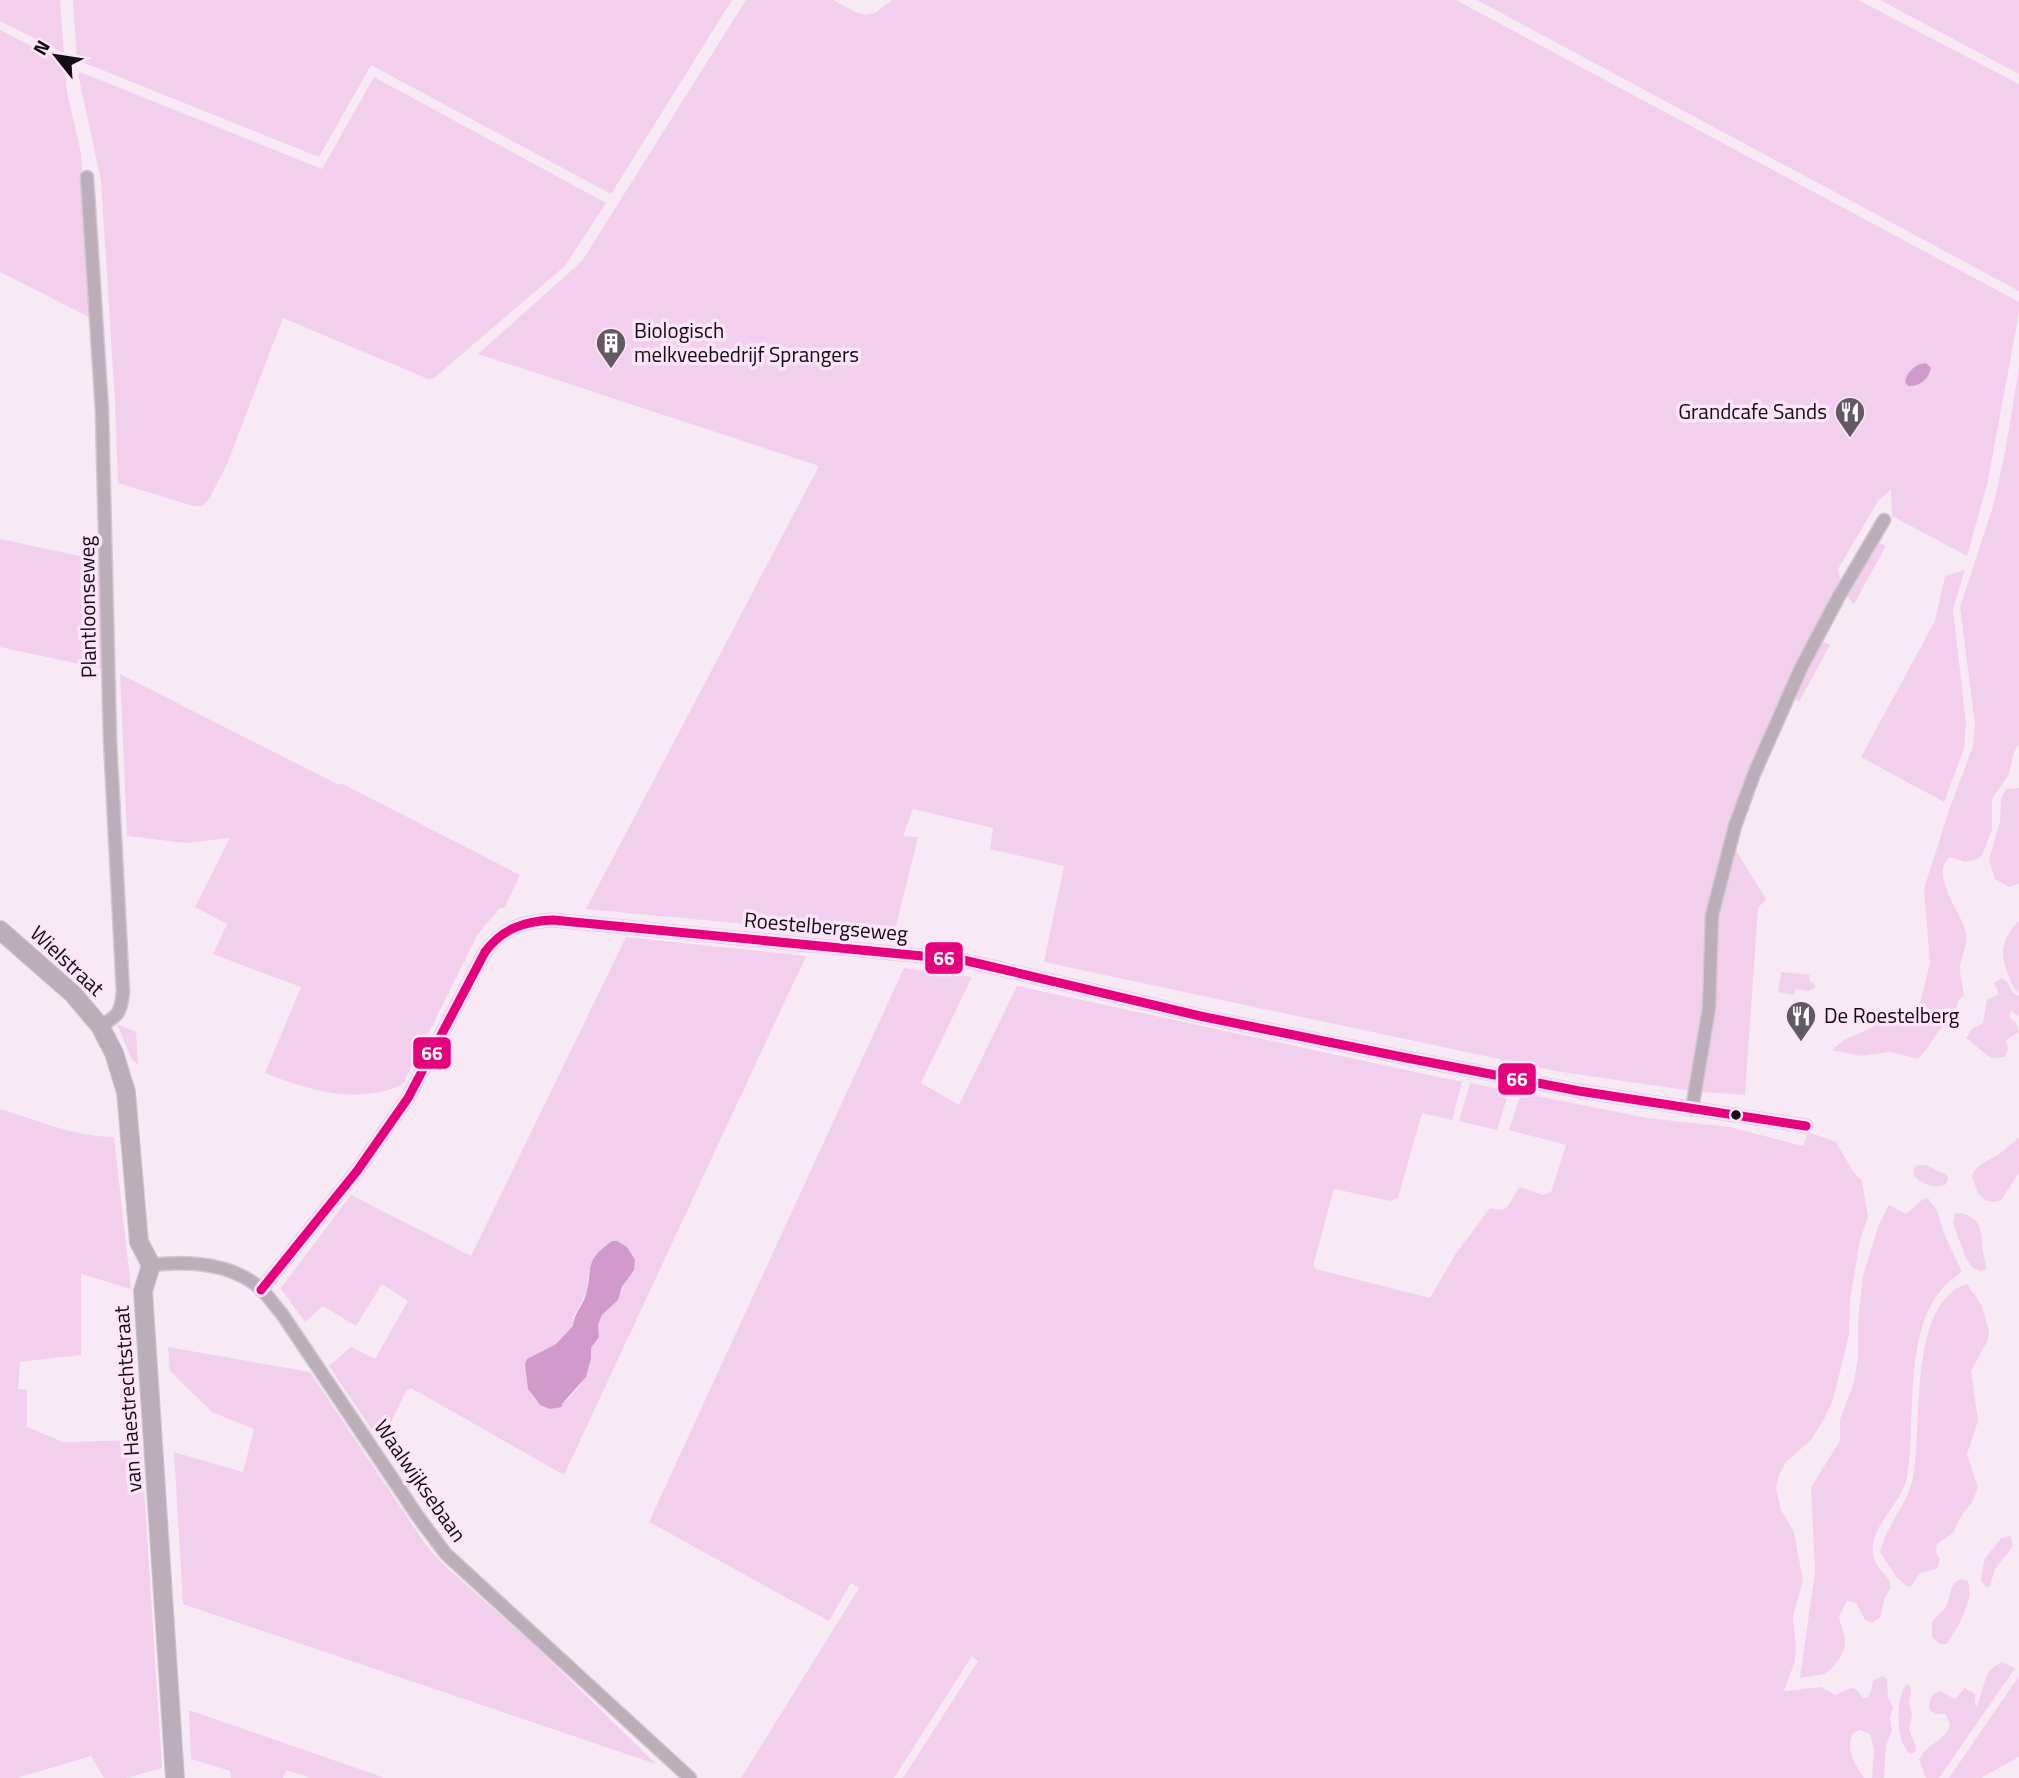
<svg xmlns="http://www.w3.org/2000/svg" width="2019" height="1778" viewBox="0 0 2019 1778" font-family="'Titillium Web',sans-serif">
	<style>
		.green { fill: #f3cfee; fill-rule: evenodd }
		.water { fill: #d09aca }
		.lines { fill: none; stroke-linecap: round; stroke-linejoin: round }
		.street-casing { stroke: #d2c7d0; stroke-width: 15 }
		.secondary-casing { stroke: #d2c7d0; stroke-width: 20 }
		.street { stroke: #bbaeb9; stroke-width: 12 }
		.secondary { stroke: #bbaeb9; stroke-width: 18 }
		.bus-1-casing { stroke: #fce5f9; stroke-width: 14 }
		.bus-1 { stroke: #e5007d; stroke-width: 9 }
		.bus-dot { fill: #140b13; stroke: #fce5f9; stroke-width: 2.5 }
		.labels { text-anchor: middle; stroke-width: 7; stroke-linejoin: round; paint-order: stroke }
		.poi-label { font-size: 21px; fill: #140b13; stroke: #fce5f9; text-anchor: start }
		.street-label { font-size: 21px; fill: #140b13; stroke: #fce5f9 }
		.line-badge { stroke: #fce5f9; stroke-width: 2.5 }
		.badge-label { font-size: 19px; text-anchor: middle; font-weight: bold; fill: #fff }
	</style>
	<rect width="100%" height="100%" fill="#f7eaf5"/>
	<!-- green -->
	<path class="green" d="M0 0H60L64 53 0 21Z
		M73 0H732L611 194 371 65 319 157 77 60Z
		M746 0H833L857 13 866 15 875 13 892 0H1456L2019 302V313L1987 485 1967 556 1892 516 1891 489 1878 501 1838 569 1841 582 1728 831 1692 1091 1555 1071 1044 962 1064 866 990 849 993 828 913 809 903 836 918 837 893 938 586 909 819 466 478 354 582 261Z
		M1477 0H1858L2019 84V291Z
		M1880 0H2019V74Z
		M0 30 64 63 67 92 81 153 91 318 0 272Z
		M80 72 322 169 374 77 606 203 565 266 434 378 428 379 283 318 227 464 209 499 202 506H193L118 483 115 402 101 181 78 74Z
		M2019 368V744L2014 752 2009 774 1992 799V830L1982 855 1978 859 1965 862 1950 857C1930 871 1958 910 1964 926 1971 946 1961 950 1960 968 1960 977 1963 986 1964 995L1958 1001 1955 1019C1932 1031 1934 1044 1918 1059L1890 1052 1860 1056 1832 1050 1844 1040 1917 1007 1921 1000 1930 963 1924 889 1950 807 1973 747 1975 725 1960 607 1994 503 2005 452Z
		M0 539 99 560 102 669 0 647Z
		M1880 543 1886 546 1854 604 1845 594 1874 545Z
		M1965 570 1953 609 1966 724 1964 749 1944 802 1861 757 1935 621 1945 576Z
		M1825 642 1830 645 1799 702 1796 700 1795 693 1818 643Z
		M120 674 339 785 341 783 520 875 505 907 499 909 478 934 403 1084C362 1106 306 1090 265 1073L301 987 213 954 227 924 195 907 230 838 186 843 127 836Z
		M2019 788V884L2009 887 1995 879 1989 860 2000 821 2001 798 2006 789Z
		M1733 846 1766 899 1758 908 1745 1095 1701 1092 1717 919Z
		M2017 922H2019V993C2012 987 2011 982 2008 974 1999 951 2002 942 2017 922Z
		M626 937 806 956 564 1475 411 1388 406 1391 381 1443 329 1366 351 1347 375 1359 408 1301 382 1284 356 1326 323 1306 305 1322 281 1289 283 1285 351 1195 471 1256ZM589 1270 625 1283 618 1299 602 1315 598 1325 599 1337 591 1348V1359L586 1377 569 1399 550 1409C526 1401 526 1380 527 1359L556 1344 573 1326V1317L586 1294Z
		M904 968 972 977 921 1083 959 1105 1017 986 1462 1082 1452 1120 1422 1113 1398 1198 1390 1201 1334 1189 1313 1266 1316 1269 1430 1298 1455 1255 1490 1208C1513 1215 1508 1199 1520 1187L1543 1195 1551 1192 1566 1145 1509 1130 1521 1093 1647 1118 1730 1127 1803 1146 1808 1132 1836 1142 1854 1173 1862 1181 1868 1217 1860 1240 1850 1300 1849 1335 1833 1400 1824 1419 1811 1440 1786 1462 1779 1475 1776 1488 1781 1510 1794 1532 1803 1581 1793 1616 1796 1646 1795 1661 1784 1691 1821 1687 1835 1695 1851 1688 1856 1689 1862 1697 1867 1698 1871 1692 1873 1681 1883 1676 1887 1679 1888 1697 1893 1707 1890 1718 1892 1730 1886 1746 1884 1778H1872L1874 1749 1870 1734 1860 1730 1853 1733C1845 1750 1855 1763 1864 1778H903L978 1661 972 1656 894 1778H741L859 1588 851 1583 829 1621 649 1522Z
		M1781 972 1810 975 1809 980 1815 984V988L1808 991 1795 989 1794 995 1778 992Z
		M2002 978 2008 983 2013 993 2019 996V1016L2011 1011 2009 1018 2016 1022 2019 1032 2006 1040 2008 1049 2005 1057 1991 1058 1966 1038 1972 1029 1983 1023 1987 1000 1999 994 1994 983Z
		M117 1024 136 1032 138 1064 132 1060Z
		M1470 1083 1509 1091 1497 1130 1459 1121Z
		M0 1109C37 1120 76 1137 114 1137L131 1289 81 1274V1355L20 1362 18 1389 27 1390V1427L63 1442 141 1440 162 1768 126 1778H104L91 1756 17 1778H0Z
		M2019 1137V1173L2001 1200 1993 1202 1985 1200 1979 1195 1972 1177 1974 1171 1980 1165 2002 1152Z
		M1919 1165H1926L1947 1175 1948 1180 1945 1185C1932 1189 1922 1184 1913 1174L1914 1168Z
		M1928 1198 1937 1211 1945 1236 1962 1272C1898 1310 1918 1416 1907 1477 1902 1505 1869 1525 1873 1555 1875 1568 1889 1574 1891 1587L1884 1600 1880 1618 1872 1623 1865 1620 1856 1603 1847 1601 1839 1616C1840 1624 1844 1631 1845 1639 1847 1652 1835 1666 1825 1674L1800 1678 1815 1571 1811 1487 1840 1441V1419L1854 1383 1858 1356V1320L1863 1276 1879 1224 1889 1205 1906 1214 1923 1199Z
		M1962 1213C1983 1220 1981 1233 1983 1251 1984 1258 1986 1263 1986 1269L1981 1272 1972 1267 1966 1258 1953 1224 1955 1214Z
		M1967 1284 1982 1306 1989 1332 1988 1340 1971 1371 1978 1421 1967 1454 1978 1488 1972 1502 1961 1516 1953 1533 1937 1544 1936 1553 1940 1559 1937 1569 1920 1573 1912 1585 1908 1587 1897 1578 1880 1552C1886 1525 1907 1506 1913 1478 1923 1430 1907 1302 1967 1284Z
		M168 1347 310 1372 426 1545 444 1565 531 1642 656 1764 183 1604 174 1452 243 1472 254 1429 212 1412 170 1371Z
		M2008 1536 2011 1537 2013 1546 1995 1569 1990 1586 1986 1587 1981 1580 1984 1560 2001 1538Z
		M1962 1579 1968 1581C1975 1600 1957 1628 1947 1644H1940L1932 1637V1622C1936 1617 1941 1613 1945 1608 1953 1598 1946 1584 1962 1579Z
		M2002 1662 2015 1668 1939 1778H1926L1919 1760C1926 1743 1944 1743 1950 1725L1946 1714H1936L1930 1710C1928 1701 1931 1694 1940 1691L1955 1699 1965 1688 1975 1694V1704L1977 1706C1985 1689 1982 1670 2002 1662Z
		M2019 1676V1757L1981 1778H1949Z
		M1907 1684 1910 1686 1911 1693 1909 1702 1912 1714 1909 1730 1916 1747 1915 1752 1911 1754C1895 1745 1895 1695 1907 1684Z
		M189 1710 385 1778H311L286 1770 283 1778H231L230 1771 191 1759Z"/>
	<!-- water -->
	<path class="water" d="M1926 363 1931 368C1929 379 1919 387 1908 386L1905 382C1907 371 1916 364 1926 363Z
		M612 1241H617L627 1247 635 1260 634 1270 622 1287 618 1300 602 1315 598 1325 599 1337 591 1348V1359L586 1377 562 1404V1407L550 1409 540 1405 528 1389 525 1364 527 1359 556 1344 573 1326C574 1313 582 1307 586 1295 593 1266 584 1261 612 1241Z"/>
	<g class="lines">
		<!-- street casing -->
		<g class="street-casing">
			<path id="street" d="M87 177 102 411 110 740 123 992C121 1013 118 1016 100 1026
				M1692 1109 1709 1008 1712 915 1735 826 1754 774 1801 668 1838 598 1884 520
				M151 1265C187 1261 232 1263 261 1289 269 1297 275 1306 282 1314L419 1518 446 1554 690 1778
				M261 1290 357 1171 408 1098 485 952C502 929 524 921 553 920L963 960 1200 1016 1407 1058 1579 1091 1806 1126"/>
		</g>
		<!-- secondary casing -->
		<g class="secondary-casing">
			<path id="secondary" d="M0 930 73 994 100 1026 114 1053 126 1092 139 1242 151 1265 143 1291 175 1778"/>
		</g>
		<!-- street -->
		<use href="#street" class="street"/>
		<!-- secondary -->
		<use href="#secondary" class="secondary"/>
		<!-- bus-1 casing -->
		<g class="bus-1-casing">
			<path id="bus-1" d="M261 1290 357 1171 408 1098 485 952C502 929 524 921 553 920L963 960 1200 1016 1407 1058 1579 1091 1806 1126"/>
		</g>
		<!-- bus-1 -->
		<use href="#bus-1" class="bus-1"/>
	</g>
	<!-- icons -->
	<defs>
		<g id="building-pin" transform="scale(1.575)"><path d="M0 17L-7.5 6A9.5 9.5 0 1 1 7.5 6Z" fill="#635962" stroke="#fce5f9"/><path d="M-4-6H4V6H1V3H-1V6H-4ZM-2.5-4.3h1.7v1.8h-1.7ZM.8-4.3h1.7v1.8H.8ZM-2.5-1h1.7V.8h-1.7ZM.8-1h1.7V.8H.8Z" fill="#fff"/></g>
		<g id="restaurant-pin" transform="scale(1.575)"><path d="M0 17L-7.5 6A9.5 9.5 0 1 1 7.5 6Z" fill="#635962" stroke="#fce5f9"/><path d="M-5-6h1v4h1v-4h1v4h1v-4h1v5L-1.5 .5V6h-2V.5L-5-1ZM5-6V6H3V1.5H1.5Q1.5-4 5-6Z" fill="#fff"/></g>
	</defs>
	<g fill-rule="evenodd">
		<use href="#building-pin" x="611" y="343"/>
		<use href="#restaurant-pin" x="1850" y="412"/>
		<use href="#restaurant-pin" x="1801" y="1016"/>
	</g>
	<!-- markers -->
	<circle class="bus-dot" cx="1736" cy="1115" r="6"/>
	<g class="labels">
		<!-- poi labels -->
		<g class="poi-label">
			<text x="634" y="338">Biologisch<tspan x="634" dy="24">melkveebedrijf Sprangers</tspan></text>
			<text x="1827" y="419" text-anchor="end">Grandcafe Sands</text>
			<text x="1824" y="1023">De Roestelberg</text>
		</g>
		<!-- street labels -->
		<g class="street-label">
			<text transform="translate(88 607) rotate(-91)" y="7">Plantloonseweg</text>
			<text transform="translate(826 927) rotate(5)" y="7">Roestelbergseweg</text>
			<text transform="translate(67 961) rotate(43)" y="7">Wielstraat</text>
			<text transform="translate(128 1399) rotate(-94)" y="7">van Haestrechtstraat</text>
			<text transform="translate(420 1481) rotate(55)" y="7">Waalwijksebaan</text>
		</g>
	</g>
	<g class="line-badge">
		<rect x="924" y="941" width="40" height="34" rx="7" fill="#e5007d"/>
		<rect x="412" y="1036" width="40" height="34" rx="7" fill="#e5007d"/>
		<rect x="1497" y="1062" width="40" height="34" rx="7" fill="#e5007d"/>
	</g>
	<g class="badge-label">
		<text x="944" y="965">66</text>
		<text x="432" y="1060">66</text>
		<text x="1517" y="1086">66</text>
	</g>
	<!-- north arrow -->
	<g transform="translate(56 56) rotate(300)" stroke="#fce5f9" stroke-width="5" paint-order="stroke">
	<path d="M0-5L12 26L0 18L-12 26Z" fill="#140b13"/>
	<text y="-10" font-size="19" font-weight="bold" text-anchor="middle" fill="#140b13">N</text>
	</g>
</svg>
